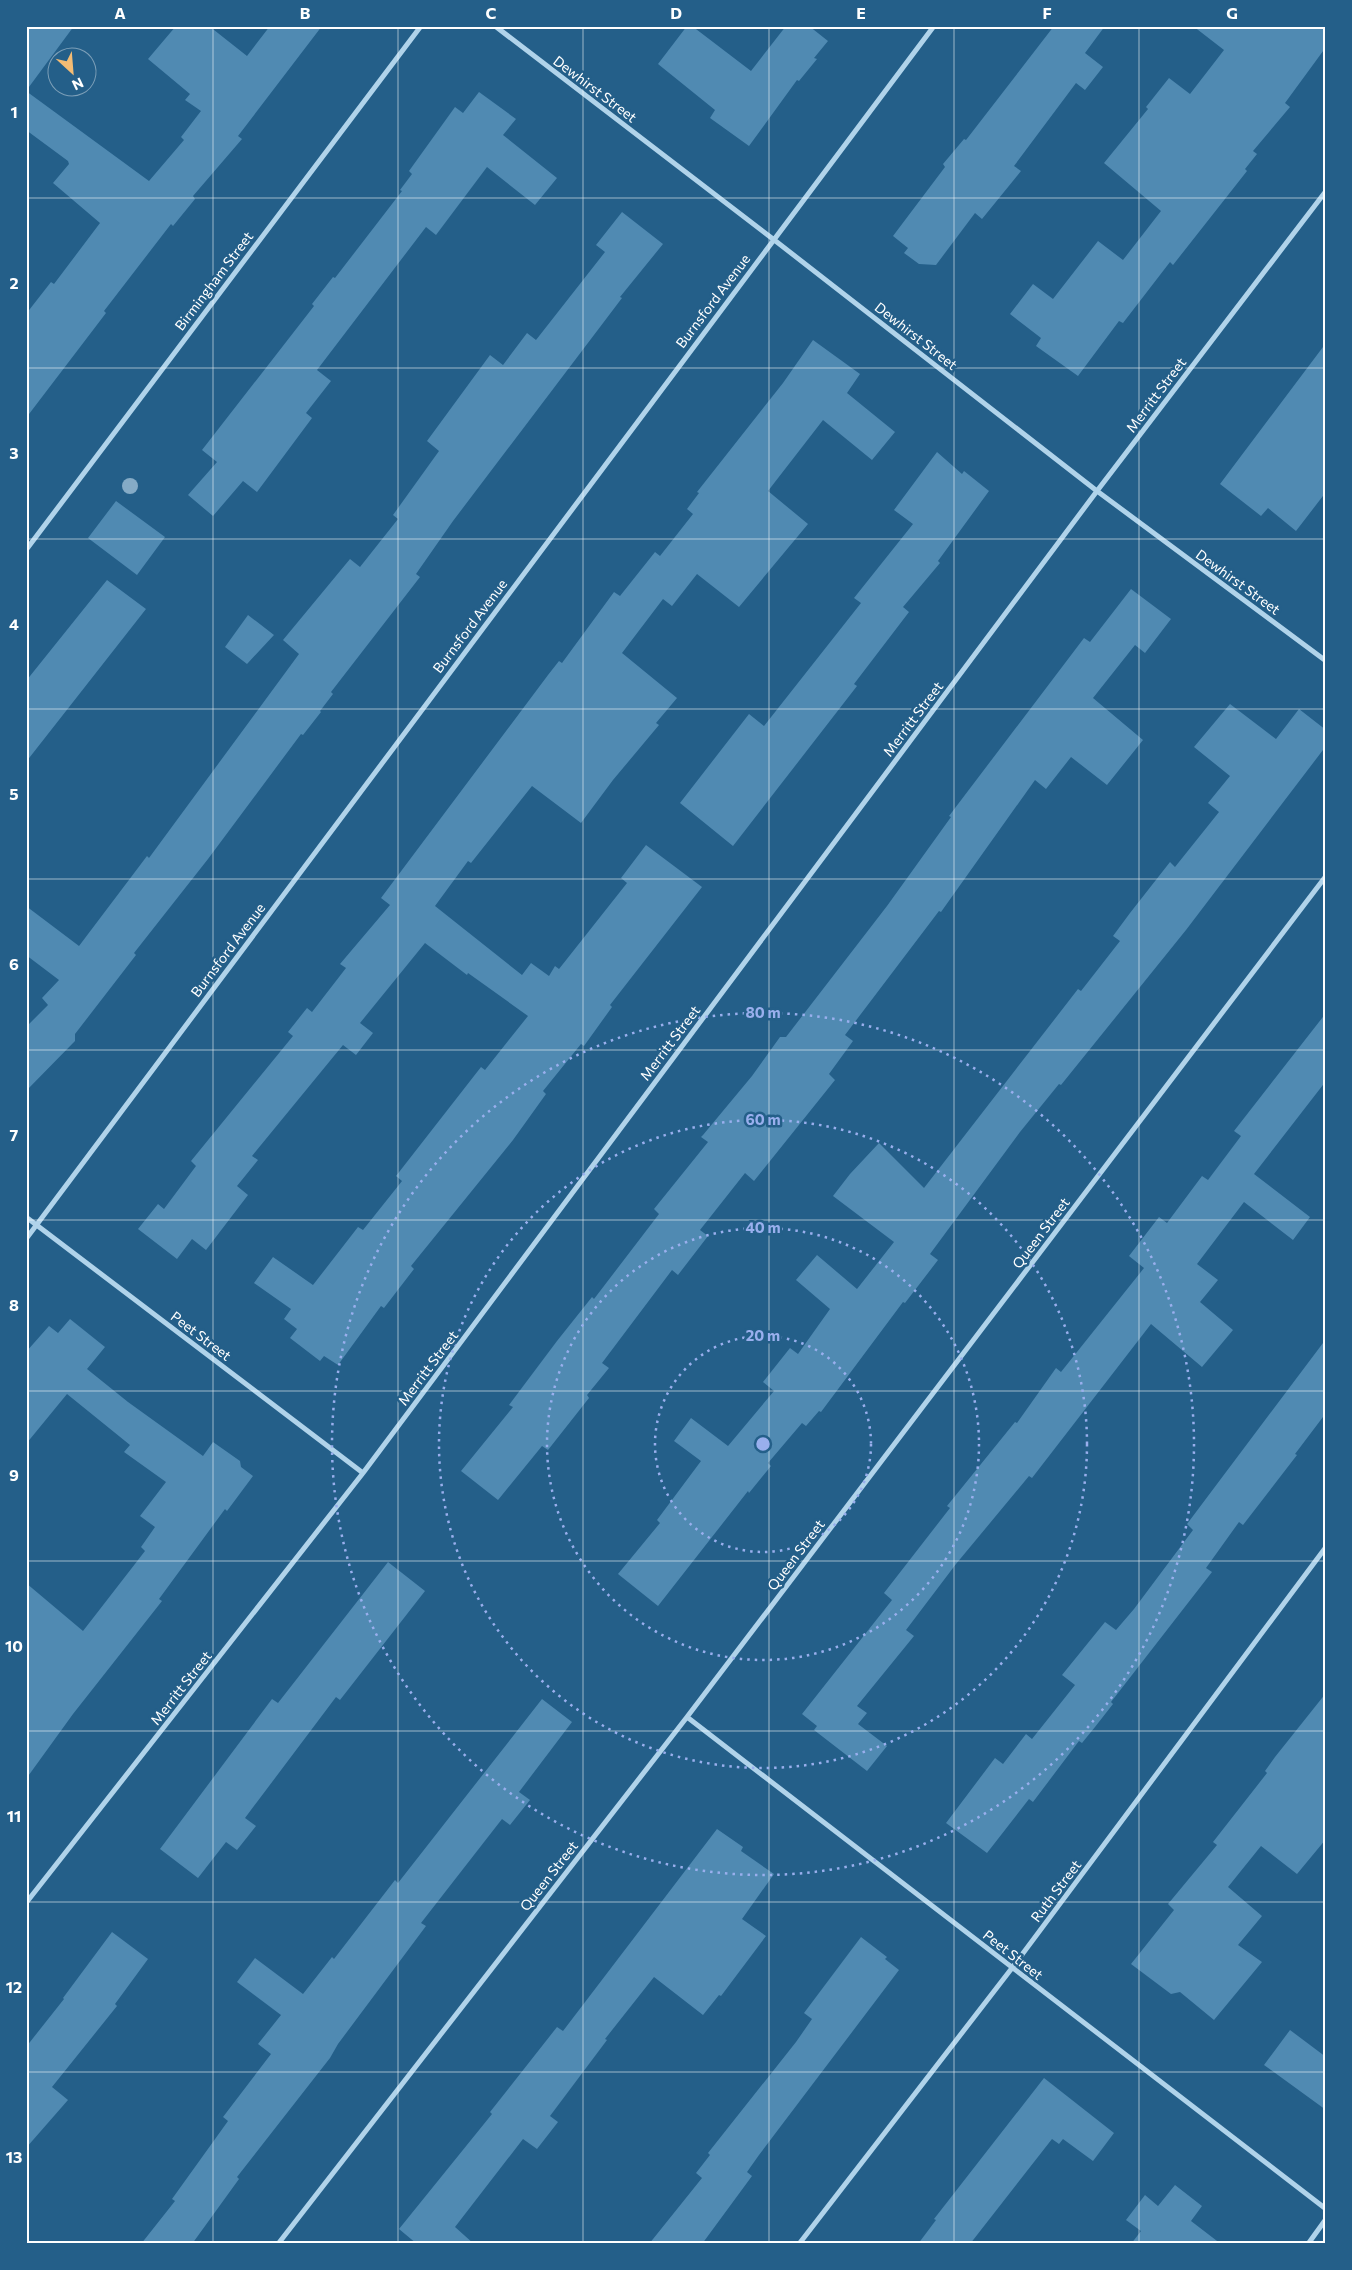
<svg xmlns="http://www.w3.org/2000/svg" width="1352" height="2270" viewBox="0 0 1352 2270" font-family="Commissioner,sans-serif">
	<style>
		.building { fill: #508ab2 }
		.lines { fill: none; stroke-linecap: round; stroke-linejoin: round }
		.minor { stroke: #b0d3ea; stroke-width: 5 }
		.tree { fill: #85abc6 }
		.grid { fill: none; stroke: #fff; stroke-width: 1; stroke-opacity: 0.55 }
		.ring { fill: none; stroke: #99afed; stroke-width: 2.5; stroke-dasharray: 2.5 5 }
		.labels { text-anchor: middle; stroke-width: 5; stroke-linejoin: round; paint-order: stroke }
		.street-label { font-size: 14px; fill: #fff; stroke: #245f89 }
		.centre { fill: #99afed; stroke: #245f89; stroke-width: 2.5 }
		.ring-label { font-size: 15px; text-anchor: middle; font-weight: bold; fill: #99afed; stroke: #245f89; stroke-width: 5; stroke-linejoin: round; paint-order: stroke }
		.neatline { fill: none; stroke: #fff; stroke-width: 2 }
		.grid-label { font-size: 16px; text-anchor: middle; font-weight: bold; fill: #fff }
	</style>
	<rect width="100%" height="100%" fill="#245f89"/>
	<!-- building -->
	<path class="building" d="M26 26H74L26 91 149 181 184 140 181 137 201 111 185 100 190 94 148 59 176 26H209L247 56 270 26H322L238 136 242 139 193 196 195 199 173 226 171 224 104 311 106 313 26 418V314L51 282 54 284 100 223 53 183 69 164 68 161 26 130Z
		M687 26H692L751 71 786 26H809L828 41 814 58 817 59 799 81 797 80 749 146 710 118 715 110 658 64Z
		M1054 26H1105L1085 53 1103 67 1085 90 1076 83 1014 166 1021 171 982 219 975 213 936 265 919 264 904 253 908 248 893 236 945 167 943 164 964 139 966 140Z
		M1193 26H1326V47L1285 103 1290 107 1253 151 1257 154 1245 169 1247 171 1173 265 1170 262 1123 323 1119 321 1078 376 1036 346 1041 338 1010 314 1033 284 1053 299 1098 241 1123 260 1161 211 1104 163 1148 109 1146 107 1169 78 1190 94 1224 50Z
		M479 92 516 119 503 135 557 178 535 205 487 167 436 235 426 227 317 370 331 381 306 413 312 418 257 492 243 481 213 516 188 495 217 462 202 450 314 306 312 304 333 277 335 278 402 191 400 190 412 174 409 171 455 107 463 113Z
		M622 212 663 244 620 297 622 298 453 521 416 574 420 577 331 692 333 694 320 711 321 712 303 735 301 734 208 859 134 953 136 955 75 1034V1041L26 1091V1027L48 1005 42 998 59 980 26 955V906L79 946 147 856 149 858 299 654 283 640 350 559 360 567 398 519 393 515 439 451 427 441 490 355 503 365 527 333 536 340 605 252 596 245Z
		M813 340 860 374 847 393 895 432 872 460 823 420 768 491 808 524 739 607 697 574 672 606 663 599 622 653 677 698 656 723 659 725 613 780 581 823 532 786 471 863 468 861 435 906 522 975 531 963 549 976 555 966 559 969 627 883 621 878 646 845 702 887 610 1005 612 1007 584 1046 581 1044 543 1091 546 1094 513 1140 411 1266 414 1269 384 1308 381 1306 338 1365 324 1356 320 1361 290 1338 297 1329 284 1319 291 1309 254 1283 273 1257 313 1285 358 1227 363 1230 402 1181 396 1176 481 1067 485 1070 528 1016 468 973 467 975 425 943 360 1023 373 1033 356 1055 343 1045 252 1156 258 1160 237 1186 248 1195 206 1250 192 1239 177 1259 138 1229 158 1204 164 1209 196 1166 191 1161 293 1036 288 1032 307 1008 312 1012 346 968 340 964 390 905 381 898 548 675 559 661 562 663 614 592 620 596 655 552 660 556 693 514 687 509 699 493 697 492 783 383Z
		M1326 343V492L1296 531 1268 508 1261 516 1220 484Z
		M937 452 962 474 964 471 989 491 938 561 940 563 903 607 909 612 854 684 857 686 733 846 680 803 749 714 764 726 861 603 854 598 913 524 894 510Z
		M116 501 165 537 137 575 88 538Z
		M107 580 146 609 26 762V681Z
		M1131 589 1171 619 1145 653 1135 645 1093 698 1143 740 1107 785 1071 757 1046 789 1035 780 941 912 939 911 845 1035 853 1041 829 1074 835 1080 754 1181 745 1173 700 1230 708 1236 678 1275 672 1270 602 1363 609 1368 587 1395 589 1398 548 1450 542 1446 498 1500 461 1471 513 1407 509 1405 557 1341 592 1297 594 1299 659 1214 654 1209 708 1142 701 1137 703 1135 752 1076 780 1037H786L887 906 951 817 949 816 1084 638 1090 642Z
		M248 615 274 635 247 664 225 647Z
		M1230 704 1276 739 1299 709 1326 730V746L1186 930 1061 1085 1059 1084 1020 1132 930 1254 938 1260 905 1303 903 1302 821 1412 819 1411 806 1426 802 1423 768 1463 771 1466 749 1493 748 1491 658 1606 618 1574 660 1523 657 1520 701 1461 674 1441 691 1418 728 1446 774 1391 763 1382 790 1348 798 1354 830 1309 796 1280 817 1255 857 1289 894 1242 833 1196 850 1174 879 1143 924 1188 1078 989 1081 991 1120 941 1113 936 1130 913 1170 862 1175 867 1219 812 1208 803 1230 776 1194 747Z
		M1326 1013V1081L1254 1174 1310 1217 1293 1240 1244 1202 1197 1264 1218 1280 1200 1302 1233 1330 1202 1367 1151 1324 1032 1478 1029 1476 956 1564 906 1630 914 1636 857 1706 867 1713 858 1724 887 1746 867 1771 814 1730 817 1726 802 1714 892 1600 884 1593 950 1508 947 1506 1015 1422 1017 1423 1056 1368 1061 1372 1144 1268 1129 1256 1159 1217 1167 1223 1202 1176 1208 1180 1241 1136 1234 1131Z
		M70 1319 105 1347 87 1369 128 1402 203 1456 213 1442 240 1461 241 1467 253 1476 227 1511 225 1509 159 1599 162 1601 73 1714 26 1779V1583L83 1631 145 1551 141 1547 155 1527 140 1516 166 1482 124 1452 130 1445 67 1394 26 1444V1352L49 1326 58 1333Z
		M1326 1339V1413L1295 1454 1297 1455 1243 1525 1239 1522 1206 1568 1212 1572 1111 1702 1113 1704 1095 1727 1082 1743 1079 1741 1033 1802 1029 1799 987 1853 946 1823 995 1758 1003 1764 1026 1734 1032 1739 1075 1685 1062 1675 1105 1622 1116 1630 1134 1609 1193 1530 1187 1524Z
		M388 1562 425 1591 340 1700 336 1697 245 1818 256 1826 237 1850 226 1842 198 1878 160 1849 272 1699 278 1703Z
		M1326 1693V1839L1297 1874 1261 1846 1228 1887 1262 1916 1238 1945 1262 1962 1214 2020 1180 1992 1171 1994 1131 1964 1174 1910 1168 1904 1217 1845 1213 1842 1267 1773 1265 1771 1275 1757Z
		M542 1699 572 1722 519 1792 530 1800 510 1825 502 1819 421 1923 426 1926 338 2044 330 2058 237 2177 239 2179 192 2244H141L175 2201 172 2199 228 2121 223 2117 271 2054 258 2044 281 2015 237 1982 255 1958 303 1994 332 1957 334 1959 395 1880 398 1883Z
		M717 1829 743 1847 741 1851 774 1874 742 1919 766 1936 721 1996 719 1995 703 2015 654 1977 605 2039 607 2040 550 2116 558 2122 537 2149 523 2139 455 2227 474 2244H417L399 2229 492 2114 490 2112 557 2027 563 2031Z
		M112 1932 148 1959 115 2004 117 2006 52 2087 68 2100 26 2148V2047L64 1999 63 1998Z
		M861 1937 887 1957 885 1959 899 1970 759 2155 747 2172 752 2176 702 2244H649L702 2178 696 2173 710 2155 708 2153 796 2042 812 2019 804 2013Z
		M1290 2030 1326 2057V2110L1264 2065Z
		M1044 2078 1114 2133 1093 2161 1063 2139 1059 2144 1052 2139 970 2244H918L936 2220 934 2219Z
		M1175 2185 1202 2206 1191 2221 1221 2244H1131L1141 2231 1126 2220 1145 2195 1158 2206Z"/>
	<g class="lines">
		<!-- minor -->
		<path class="minor" d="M495 26 773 239 1097 491 1326 661
			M26 550 421 26
			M26 1217 363 1473
			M26 1239 934 26
			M687 1717 1326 2209
			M26 1903 363 1473 1097 491 1326 191
			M278 2244 687 1717 1326 876
			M799 2244 1012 1968 1326 1547
			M1308 2244 1326 2219"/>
	</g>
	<!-- trees -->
	<circle class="tree" cx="130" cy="486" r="8"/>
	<!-- grid -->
	<path class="grid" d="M213 26V2244M398 26V2244M583 26V2244M769 26V2244M954 26V2244M1139 26V2244M26 198H1326M26 368H1326M26 539H1326M26 709H1326M26 879H1326M26 1050H1326M26 1220H1326M26 1391H1326M26 1561H1326M26 1731H1326M26 1902H1326M26 2072H1326"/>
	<!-- distance rings -->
	<g class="ring">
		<circle cx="763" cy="1444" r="108"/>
		<circle cx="763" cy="1444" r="216"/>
		<circle cx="763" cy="1444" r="324"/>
		<circle cx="763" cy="1444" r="431"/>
	</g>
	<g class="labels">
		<!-- street labels -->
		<g class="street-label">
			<text transform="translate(595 89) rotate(37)" y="5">Dewhirst Street</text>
			<text transform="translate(214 281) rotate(-53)" y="5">Birmingham Street</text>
			<text transform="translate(713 301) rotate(-53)" y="5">Burnsford Avenue</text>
			<text transform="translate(916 336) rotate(38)" y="5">Dewhirst Street</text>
			<text transform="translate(1156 395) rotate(-53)" y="5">Merritt Street</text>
			<text transform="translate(1238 582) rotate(36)" y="5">Dewhirst Street</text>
			<text transform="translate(470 626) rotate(-53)" y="5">Burnsford Avenue</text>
			<text transform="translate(913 719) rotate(-53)" y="5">Merritt Street</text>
			<text transform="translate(228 950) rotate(-53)" y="5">Burnsford Avenue</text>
			<text transform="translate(670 1043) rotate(-53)" y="5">Merritt Street</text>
			<text transform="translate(1041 1233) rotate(-53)" y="5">Queen Street</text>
			<text transform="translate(201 1336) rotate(37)" y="5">Peet Street</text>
			<text transform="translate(428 1368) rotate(-53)" y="5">Merritt Street</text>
			<text transform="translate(796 1555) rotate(-53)" y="5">Queen Street</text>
			<text transform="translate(181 1688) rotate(-52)" y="5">Merritt Street</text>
			<text transform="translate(549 1876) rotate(-52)" y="5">Queen Street</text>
			<text transform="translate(1056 1891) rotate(-53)" y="5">Ruth Street</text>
			<text transform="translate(1013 1955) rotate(38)" y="5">Peet Street</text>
		</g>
	</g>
	<circle cx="763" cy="1444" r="8" class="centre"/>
	<g class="ring-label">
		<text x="763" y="1018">80 m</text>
		<text x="763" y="1125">60 m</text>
		<text x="763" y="1233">40 m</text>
		<text x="763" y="1341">20 m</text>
	</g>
	<!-- border -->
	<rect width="1352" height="2270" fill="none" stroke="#245f89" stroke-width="55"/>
	<!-- north arrow -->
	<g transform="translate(72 72) rotate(154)"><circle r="24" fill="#245f89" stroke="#7c9fb8"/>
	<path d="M0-4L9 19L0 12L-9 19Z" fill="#f4bc74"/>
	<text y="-8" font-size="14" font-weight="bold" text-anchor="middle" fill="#ffffff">N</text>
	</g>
	<rect x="28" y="28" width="1296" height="2214" class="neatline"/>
	<g class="grid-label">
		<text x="120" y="19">A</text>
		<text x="305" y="19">B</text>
		<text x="491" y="19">C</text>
		<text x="676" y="19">D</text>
		<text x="861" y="19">E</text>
		<text x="1047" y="19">F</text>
		<text x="1232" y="19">G</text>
		<text x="14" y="118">1</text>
		<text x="14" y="289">2</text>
		<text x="14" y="459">3</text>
		<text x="14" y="630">4</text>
		<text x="14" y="800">5</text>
		<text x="14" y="970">6</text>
		<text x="14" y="1141">7</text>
		<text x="14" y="1311">8</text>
		<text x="14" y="1481">9</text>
		<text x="14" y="1652">10</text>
		<text x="14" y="1822">11</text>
		<text x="14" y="1993">12</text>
		<text x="14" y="2163">13</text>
	</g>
</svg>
